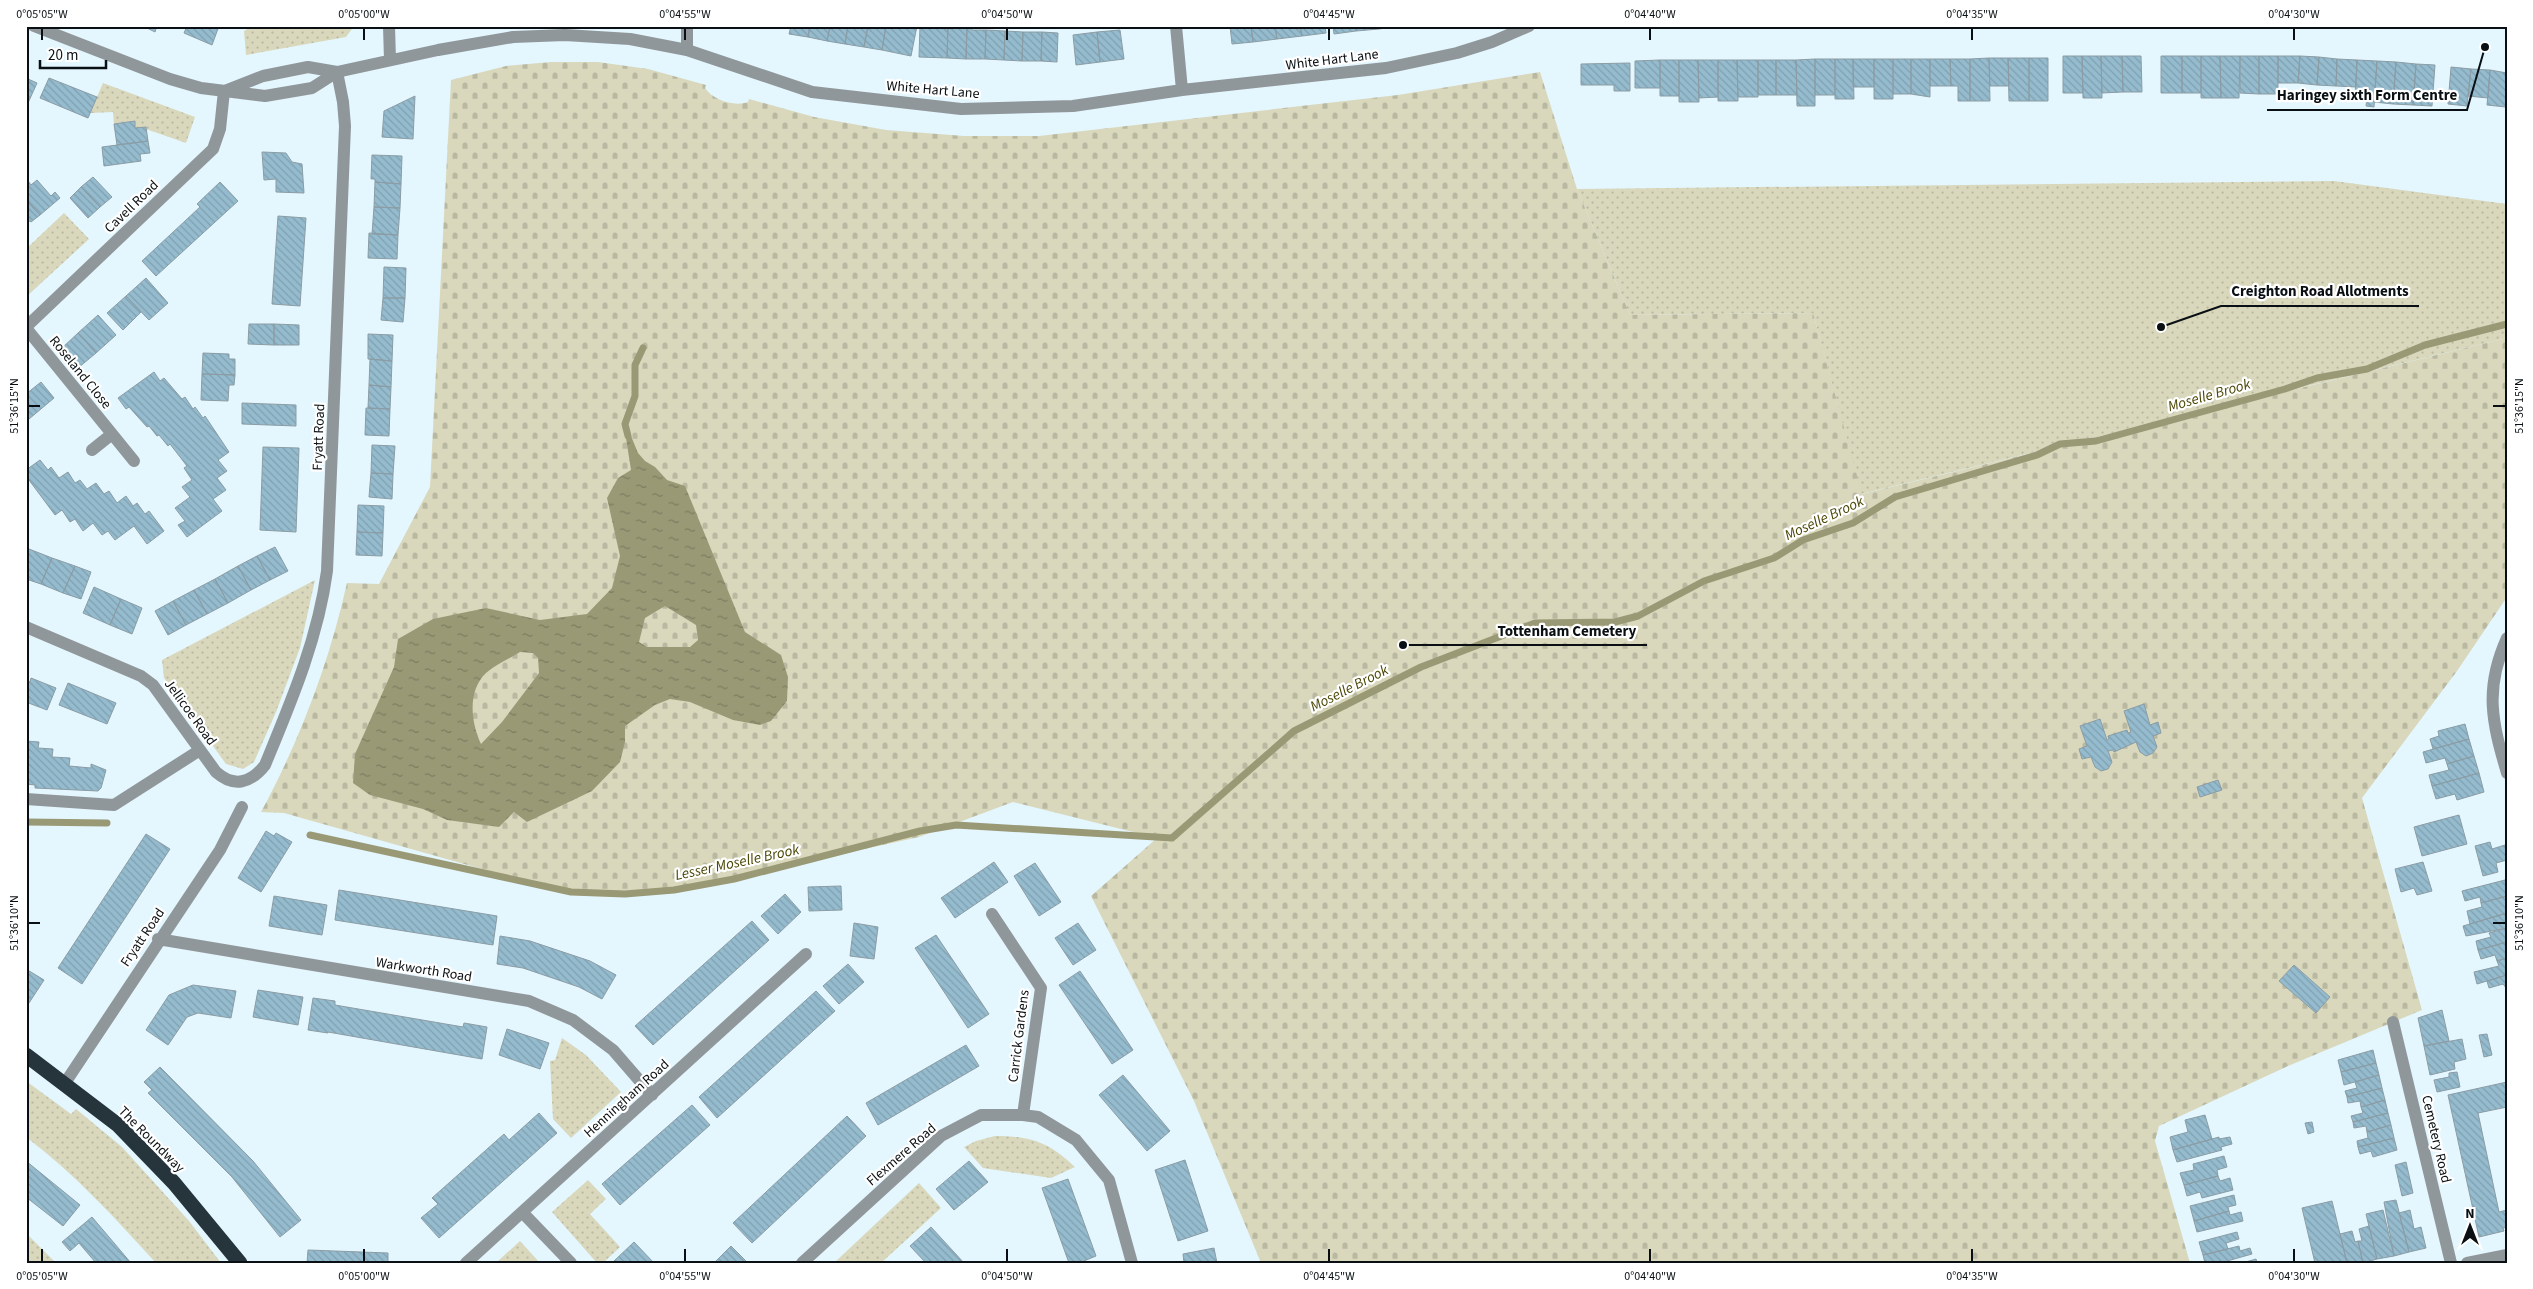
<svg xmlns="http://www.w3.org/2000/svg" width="2533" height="1289" viewBox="0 0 2533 1289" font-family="'Source Sans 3',sans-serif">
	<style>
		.grass { fill: url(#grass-dots) }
		.cemetery { fill: url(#cemetery-stones) }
		.water { fill: url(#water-ripples); fill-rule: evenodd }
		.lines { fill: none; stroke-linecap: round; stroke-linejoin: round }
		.stream { stroke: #9a9976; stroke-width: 7 }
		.building { fill: url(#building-back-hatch); stroke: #8b9ca4 }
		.minor { stroke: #90979a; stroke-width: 12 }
		.highway { stroke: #26343b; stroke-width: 15 }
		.ticks { fill: none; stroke: #090f12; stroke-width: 2 }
		.labels { text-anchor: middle; stroke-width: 4.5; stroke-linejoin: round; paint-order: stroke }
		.street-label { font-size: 14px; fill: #090f12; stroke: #fff }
		.water-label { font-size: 15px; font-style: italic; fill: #4b4706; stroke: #fff }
		.leader { fill: none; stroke: #090f12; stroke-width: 2 }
		.callout-dot { fill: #090f12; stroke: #fff; stroke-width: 2 }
		.callout-label { font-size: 15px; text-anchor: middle; font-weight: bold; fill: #090f12; stroke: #fff; stroke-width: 4.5; stroke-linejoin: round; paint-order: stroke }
		.neatline { fill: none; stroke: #090f12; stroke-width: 2 }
		.ticks-label { font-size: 12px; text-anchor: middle; fill: #090f12 }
	</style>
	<defs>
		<pattern id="grass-dots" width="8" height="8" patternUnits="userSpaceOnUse" patternTransform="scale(1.25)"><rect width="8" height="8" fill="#d9d8bc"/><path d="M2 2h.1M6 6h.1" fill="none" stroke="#b9b8a1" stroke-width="1.8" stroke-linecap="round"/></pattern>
		<pattern id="cemetery-stones" width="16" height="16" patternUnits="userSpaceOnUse" patternTransform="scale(1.25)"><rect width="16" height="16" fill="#d9d8bc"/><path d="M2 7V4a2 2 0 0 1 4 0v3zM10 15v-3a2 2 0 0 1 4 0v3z" fill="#b9b8a1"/></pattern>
		<pattern id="water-ripples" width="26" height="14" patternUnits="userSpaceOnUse" patternTransform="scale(1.25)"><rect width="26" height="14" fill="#9a9976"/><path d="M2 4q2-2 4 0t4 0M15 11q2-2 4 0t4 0" fill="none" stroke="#7c7b5f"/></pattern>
		<pattern id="building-back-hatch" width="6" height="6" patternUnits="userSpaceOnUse" patternTransform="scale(1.25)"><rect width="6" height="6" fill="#95bcce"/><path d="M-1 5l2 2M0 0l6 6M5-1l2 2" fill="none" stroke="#7fa0b0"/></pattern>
	</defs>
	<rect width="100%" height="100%" fill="#e4f6fe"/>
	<!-- grass -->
	<path class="grass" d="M253 26H354L346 37 246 55 244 31Z
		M103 83 195 117 186 143 146 129V127L135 128 134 121 114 124 113 112 90 113Z
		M2334 181 2507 204V338L1861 494 1813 313 1630 315 1577 189Z
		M64 213 89 239 26 297V249Z
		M315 580 300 648 276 712 254 762 243 769 226 764 164 678 162 660Z
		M562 1038 586 1055 621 1092 571 1138 553 1119 550 1061 555 1060Z
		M26 1081 71 1114 76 1109 122 1147 189 1221 221 1263H156C115 1218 74 1173 26 1137Z
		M995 1136C1031 1136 1049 1142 1075 1167L1051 1178 983 1168 964 1147 976 1141Z
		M588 1180 606 1199 590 1214 620 1247 603 1263H597L552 1212Z
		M919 1183 941 1208 881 1263H834Z
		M26 1233 56 1263H26Z
		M520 1241 540 1263H500L498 1261Z"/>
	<!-- cemetery -->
	<path class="cemetery" d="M551 62H598L648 69 706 85 705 88C713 100 734 107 748 102L749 99 814 117 886 130 964 136H1039L1398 95 1540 72 1577 189 1630 315 1813 313 1862 494 2507 338V597L2457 671 2362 798 2422 1010 2288 1066 2159 1126 2155 1141 2190 1263H1261L1194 1101 1091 896 1157 838 1013 802 919 837 674 891 570 894 284 813 261 812C300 740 329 663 347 583L379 584 430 487 451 80 506 66Z"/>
	<!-- water -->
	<path class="water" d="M628 436H631L638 453 645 461 655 467 667 480 685 486 745 632 781 655 788 677 787 701 771 721 760 725 733 720 690 702 670 699 655 705 625 726V742L620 762 592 791 527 822 514 812 499 827 447 820 423 809 370 795 353 783 355 754 394 667 398 639 433 619 486 608 540 620 587 614 612 588 620 556 607 498 618 478 631 470 626 438ZM665 606 696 625 698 640 690 647H647L639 642 645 618ZM520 652 533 653 538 658 539 673 502 722 481 744C471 723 467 691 486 673 495 665 509 659 520 652Z"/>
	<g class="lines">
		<!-- stream -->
		<path class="stream" d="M628 436 625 424 635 396V365L643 348
			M26 822 107 823
			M310 835 571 892 625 894 674 890 734 879 920 831 956 825 1172 838 1294 731 1421 667 1535 623 1615 622 1638 616 1704 581 1774 558 1803 540 1853 523 1895 497 2037 455 2060 444 2096 441 2285 389 2317 378 2367 369 2425 345 2507 324"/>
	</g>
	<!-- building -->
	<path class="building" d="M143 26H157L155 32Z
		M187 26H219L212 45 184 33Z
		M791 26H810L808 37 789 34Z
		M810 26H830L827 41 808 37Z
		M830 26H848L845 44 827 41Z
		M848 26H868L864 47 845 44Z
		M868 26H886L882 50 864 47Z
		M886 26H917L911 56 882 50Z
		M920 26H948L947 58 919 57Z
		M948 26 967 27 966 59 947 58Z
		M1230 26H1251L1253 42 1232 44Z
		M1251 26H1275L1277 39 1253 42Z
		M1275 26H1300L1302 36 1277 39Z
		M1300 26H1325L1326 33 1302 36Z
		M1333 26H1355L1356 31 1334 34Z
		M1355 26H1379V29L1356 31Z
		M1379 26H1400L1379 29Z
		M967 27H971L972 30H986L985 59H966Z
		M986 30 1005 31 1004 60 985 59Z
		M1120 30 1124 59 1100 62 1097 32Z
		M1005 31 1023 32 1022 61 1004 60Z
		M1023 32H1042L1041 61H1022Z
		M1042 32 1058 33 1057 62 1041 61Z
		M1097 32 1100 62 1076 65 1073 35Z
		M2063 56H2082L2083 93H2063Z
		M2082 56H2101L2102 98H2083Z
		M2101 56H2122L2123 92 2102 93Z
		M2122 56H2141L2142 92H2123Z
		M2161 56H2182V93H2161Z
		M2182 56H2201V93H2182Z
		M2201 56H2220L2221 98H2201Z
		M2220 56H2240L2239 98H2221Z
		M2240 56H2259V94L2240 93Z
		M2259 56H2278V94H2259Z
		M2278 56H2300L2298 83H2278Z
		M2300 56 2319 57 2317 85 2298 83Z
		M2319 57 2337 59 2336 86 2317 85Z
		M1989 58 1990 101H1970V59Z
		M1989 58H2008L2009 86H1990Z
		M2008 58H2029V101H2009Z
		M2029 58H2048V101H2029Z
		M1815 59V106H1797L1796 60Z
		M1815 59H1835V95H1815Z
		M1835 59H1853L1854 99H1835Z
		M1853 59H1874V87H1853Z
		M1874 59H1893V99H1874Z
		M1893 59H1911V94H1893Z
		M1911 59H1930V97L1911 94Z
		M1930 59H1950L1951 86H1930Z
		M1950 59H1970V101H1958V86H1951Z
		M2337 59 2357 60 2356 87 2336 86Z
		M1660 60V88H1635V61Z
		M1660 60H1679V96H1660Z
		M1679 60H1698L1699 102H1679Z
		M1698 60H1718V97L1699 98Z
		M1718 60H1737L1738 101H1718Z
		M1737 60H1758V97H1738Z
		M1758 60H1776V95H1758Z
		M1776 60H1796L1797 95H1776Z
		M2357 60 2377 61 2374 107 2366 106 2367 97 2355 96Z
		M2377 61 2396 62 2393 104 2374 102Z
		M2396 62 2416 64 2413 105 2393 104Z
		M1630 63V91H1614V85H1581V64Z
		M2416 64 2435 65 2432 106 2413 105Z
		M2451 67 2471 69 2467 106 2448 104Z
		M2471 69 2490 70 2488 98 2468 96Z
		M2490 70 2507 73 2506 107 2487 105Z
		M26 78 37 83 28 103 26 102Z
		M49 78 97 97 88 118 40 98Z
		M415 96 413 139 382 137 384 111Z
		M135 121V128L146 127 148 141 117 145 114 124Z
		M148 141 150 153 140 154 141 161 104 166 102 147Z
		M262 152 286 153 292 162 302 164 304 193 276 192V179L264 180Z
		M372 155 402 156 401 184 375 182V179H371Z
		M93 177 112 197 100 207 81 187Z
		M26 178 31 185 37 180 51 196 55 192 60 198 40 215 26 200Z
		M220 182 238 201 156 276 142 261 200 207 197 204Z
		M375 182 401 184 400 208 374 207Z
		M81 187 100 207 88 218 70 198Z
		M26 200 40 215 31 222 26 219Z
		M374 207 400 208 398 235 372 234Z
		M278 216 306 218 300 306 272 304Z
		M369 233 398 235 397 259 368 258Z
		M384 267 406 268 405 298H383Z
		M146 278 168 303 149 320 126 296Z
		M126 296 141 312 123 330 107 313Z
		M383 298H405L403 322 381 320Z
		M98 315 116 335 96 353 78 333Z
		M249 324H274V345L248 344Z
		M274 324 299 325V345H274Z
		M78 333 96 353 78 368 61 349Z
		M368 334 393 335 392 361 368 359Z
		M203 353 229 354V359H235V375L202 374Z
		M370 359 392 361 391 387 369 385Z
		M154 372 160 381 164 378 182 399 185 397 193 409 195 407 203 418 205 416 229 452 218 460 227 471 217 478 226 490 213 499 222 511 187 537 178 525 185 521 175 508 190 497 182 487 192 480 184 468 187 466 170 444 168 446 159 435 157 436 149 426 147 427 129 407 126 409 118 398Z
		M202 374 235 375 234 385H229L228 401 201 400Z
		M41 382 54 398 29 419 26 415V394Z
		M369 385 391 387 390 409 368 408Z
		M242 403 296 405V426L242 424Z
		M366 408 390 409 389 436 365 435Z
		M372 445 395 446 393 474 371 473Z
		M263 447 299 448 296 532 260 530Z
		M40 460 48 470 51 467 59 478 68 472 75 483 80 480 87 489 96 483 104 494 109 491 117 503 126 496 133 506 137 503 145 514 149 511 164 531 147 544 134 526 115 540 108 531 102 535 93 523 83 531 75 519 70 522 62 510 55 515 26 476V470Z
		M371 473 393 474 392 499 369 497Z
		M358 505 384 506 383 533 357 532Z
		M357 532 383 533 382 556 356 555Z
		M275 547 288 571 270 580 257 556Z
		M29 549 52 558 41 584 26 579V557Z
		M257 556 270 580 251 590 238 566Z
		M52 558 75 566 63 593 41 584Z
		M75 566 91 572 81 599 63 593Z
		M238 566 251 590 228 603 215 579Z
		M215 579 228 603 207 614 194 590Z
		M94 587 121 599 110 625 83 613Z
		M194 590 207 614 186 625 173 601Z
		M121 599 142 608 132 634 110 625Z
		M173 601 186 625 168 635 155 611Z
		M31 678 56 688 47 710 26 702V680L30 682Z
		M68 683 116 703 107 724 59 705Z
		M2144 704 2150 725 2158 722 2161 733 2153 736 2157 747 2153 753 2146 756 2140 752 2136 742 2114 752 2113 750 2108 751 2112 762 2108 769 2101 771 2095 767 2091 757 2082 759 2079 749 2087 746 2080 726 2100 719 2107 740 2109 739 2108 736 2127 730 2128 733 2131 732 2124 711Z
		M2465 724 2469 739 2433 749 2430 739 2439 736 2438 731Z
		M2469 739 2474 756 2447 764 2445 758 2426 763 2423 752Z
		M26 741 39 742 38 748 53 749 52 757 70 758 69 766 91 768V764L106 770 101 788 98 791 35 788V785L26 784Z
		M2474 756 2479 773 2432 786 2429 775 2449 770 2447 764Z
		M2479 773 2484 792 2457 800 2455 794 2436 799 2432 786Z
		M2218 780 2222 790 2200 797 2197 787Z
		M2459 815 2467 844 2422 856 2414 827Z
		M266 831 274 836 276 833 292 842 261 892 238 878Z
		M146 834 170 849 82 984 58 968Z
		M2490 842 2492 849 2505 845 2507 860 2496 863 2498 872 2483 876 2475 846Z
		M994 862 1008 882 955 918 941 898Z
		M2423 862 2432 891 2417 895 2414 888 2401 892 2395 869Z
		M1035 863 1061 902 1039 916 1014 876Z
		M2505 880 2507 896 2481 903 2480 897 2465 901 2462 891Z
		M841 886 842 910 809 911 808 887Z
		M339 890 497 916 493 945 335 920Z
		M785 894 801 912 778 934 761 916Z
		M274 896 327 905 322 935 269 926Z
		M2507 896V913L2470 924 2467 911 2482 907 2481 903Z
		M2507 913V928L2466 936 2463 926Z
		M752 921 769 940 653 1045 635 1026Z
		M854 923 878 927 874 959 850 956Z
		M1078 923 1096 950 1073 965 1055 938Z
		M2507 928V942L2478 950 2476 941 2491 937 2489 933Z
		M936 935 989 1014 968 1028 915 948Z
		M500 936 530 941 590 961 616 975 602 999 579 987 523 968 497 964Z
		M2507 942V958L2497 961 2495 955 2481 959 2478 950Z
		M2507 958V975L2477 984 2474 972 2499 966 2497 961Z
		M848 964 864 982 839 1004 823 986Z
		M2294 965 2330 997 2316 1013 2279 981Z
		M26 969 44 980 29 1003 26 1002Z
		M1080 971 1133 1050 1112 1064 1059 985Z
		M2507 975V989L2503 984 2489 988 2487 981Z
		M193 985 236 991 231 1018 198 1013 187 1017 168 1045 146 1030 169 995Z
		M258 990 303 997 298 1025 253 1017Z
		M816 991 835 1011 717 1118 699 1097Z
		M313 998 335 1001V1005L463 1027 464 1023 487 1027 482 1059 328 1032V1033L308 1030Z
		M2442 1010 2449 1041 2424 1046 2418 1018Z
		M507 1029 549 1043 540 1069 499 1055Z
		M2487 1034 2492 1055 2484 1057 2479 1035Z
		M2462 1039 2466 1059 2454 1062 2455 1069 2430 1075 2424 1046Z
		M966 1045 979 1066 878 1125 866 1103Z
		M2373 1050 2376 1063 2341 1072 2338 1060Z
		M2376 1063 2379 1075 2344 1085 2341 1072Z
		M160 1067 253 1161 301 1220 280 1237 232 1177 148 1093 152 1090 144 1082Z
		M2457 1072 2460 1087 2437 1092 2434 1080 2449 1077V1073Z
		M1123 1075 1170 1131 1147 1151 1099 1095Z
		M2379 1075 2382 1088 2347 1097 2345 1091 2357 1088 2355 1082Z
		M2507 1082V1107L2478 1113 2499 1212 2507 1210V1227L2503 1228 2504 1231 2479 1237 2448 1095Z
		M2382 1088 2385 1100 2361 1107 2360 1101 2348 1103 2347 1097Z
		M2385 1100 2388 1113 2353 1122 2351 1116 2363 1113 2361 1107Z
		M692 1105 710 1125 620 1205 602 1184Z
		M539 1113 557 1133 439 1238 421 1218 438 1204 432 1198 504 1134 509 1140Z
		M2388 1113 2391 1125 2367 1132 2366 1126 2354 1128 2353 1122Z
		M2205 1115 2212 1139 2173 1150 2170 1137 2188 1132 2185 1120Z
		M847 1116 866 1136 752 1243 733 1223Z
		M2312 1122 2314 1132 2308 1134 2305 1123Z
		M2391 1125 2394 1138 2358 1147 2357 1141 2368 1138 2367 1132Z
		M2219 1137V1139L2230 1137 2232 1144 2221 1147 2222 1150 2177 1162 2173 1150Z
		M2394 1138 2397 1150 2373 1157 2371 1151 2360 1154 2358 1147Z
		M2224 1156 2227 1167 2217 1170 2218 1176 2184 1185 2180 1173 2194 1170 2193 1164Z
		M1185 1160 1208 1231 1178 1241 1155 1170Z
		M26 1161 80 1205 63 1226 26 1197Z
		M969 1161 988 1182 954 1210 936 1189Z
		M2406 1162 2413 1193 2402 1196 2395 1165Z
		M2218 1176 2220 1181 2230 1178 2233 1190 2202 1198 2200 1192 2187 1196 2184 1185Z
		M1068 1179 1096 1256 1079 1263H1069L1042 1188Z
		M2234 1195 2236 1205 2228 1207 2229 1211 2194 1221 2190 1206Z
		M2396 1200 2409 1252 2394 1256 2384 1202Z
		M2332 1201 2347 1263H2315L2302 1208Z
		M2383 1210 2394 1256 2377 1259 2366 1214Z
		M2410 1210 2414 1229 2421 1227 2426 1248 2409 1252 2399 1213Z
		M2229 1211 2230 1215 2241 1212 2243 1221 2197 1232 2194 1221Z
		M92 1217 131 1263H96L79 1243 70 1251 62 1242Z
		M2369 1226 2377 1259 2363 1263 2358 1241H2362L2359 1229Z
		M931 1227 964 1263H926L910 1246Z
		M2352 1231 2355 1242 2358 1241 2363 1263H2347L2340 1234Z
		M2237 1232 2239 1239 2226 1243 2228 1249 2203 1255 2199 1242Z
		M634 1242 654 1263H616L614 1261Z
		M731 1246 748 1263H714Z
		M2239 1246 2240 1251 2250 1248 2252 1254 2220 1263H2205L2203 1255Z
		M1214 1248 1217 1263H1184L1183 1254Z
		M308 1250 388 1253V1263H307Z
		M2256 1259 2257 1263H2242Z"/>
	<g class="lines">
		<!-- minor -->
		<path class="minor" d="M34 26 170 79 201 88 265 96 312 88 337 72 438 50 513 37 565 35 630 39 687 50 812 92 961 109 1073 106 1182 90 1386 68 1457 53 1492 42 1529 26
			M389 26 390 60
			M1176 26 1182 90
			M687 50V26
			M227 90 263 76 308 67 337 72
			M26 327 213 149 220 129 224 91
			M26 328 134 461
			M92 450 112 434
			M26 627 141 676 153 685 216 772C234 788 251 783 265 765 291 702 318 639 327 571L345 126 343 102 337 72
			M2507 638C2484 689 2492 722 2507 773
			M26 799 114 805 200 750
			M992 914 1041 988 1023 1115
			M158 939 529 1001 573 1020 613 1050 652 1095
			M2393 1022 2451 1263
			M65 1083 220 850 242 807
			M522 1212 571 1263
			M466 1263 806 954
			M802 1263 941 1136 981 1115H1023L1038 1117 1076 1140 1109 1180 1132 1263
			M2467 1263 2507 1255"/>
		<!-- highway -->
		<path class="highway" d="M26 1055 118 1125 174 1183 240 1263"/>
	</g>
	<!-- ticks -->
	<path class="ticks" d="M42 28V40M364 28V40M685 28V40M1007 28V40M1329 28V40M1650 28V40M1972 28V40M2294 28V40M28 406H40M2493 406H2506M28 923H40M2493 923H2506M42 1249V1262M364 1249V1262M685 1249V1262M1007 1249V1262M1329 1249V1262M1650 1249V1262M1972 1249V1262M2294 1249V1262"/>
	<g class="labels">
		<!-- street labels -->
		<g class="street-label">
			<text transform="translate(1332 59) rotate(-7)" y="5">White Hart Lane</text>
			<text transform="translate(933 89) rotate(5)" y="5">White Hart Lane</text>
			<text transform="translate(131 206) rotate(-44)" y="5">Cavell Road</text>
			<text transform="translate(81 372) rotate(51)" y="5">Roseland Close</text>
			<text transform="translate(318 437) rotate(-88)" y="5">Fryatt Road</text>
			<text transform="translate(191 712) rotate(54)" y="5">Jellicoe Road</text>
			<text transform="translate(142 937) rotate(-56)" y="5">Fryatt Road</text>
			<text transform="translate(424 969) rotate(9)" y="5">Warkworth Road</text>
			<text transform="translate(1018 1036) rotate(-83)" y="5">Carrick Gardens</text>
			<text transform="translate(626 1098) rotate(-42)" y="5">Henningham Road</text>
			<text transform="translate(152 1139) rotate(45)" y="5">The Roundway</text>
			<text transform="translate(2437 1139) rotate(77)" y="5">Cemetery Road</text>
			<text transform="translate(901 1154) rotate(-41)" y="5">Flexmere Road</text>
		</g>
		<!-- water labels -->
		<g class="water-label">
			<text transform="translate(2209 395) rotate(-16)" y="5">Moselle Brook</text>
			<text transform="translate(1824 518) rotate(-25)" y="5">Moselle Brook</text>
			<text transform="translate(1349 688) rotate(-27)" y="5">Moselle Brook</text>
			<text transform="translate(737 862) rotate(-12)" y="5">Lesser Moselle Brook</text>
		</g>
	</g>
	<!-- callouts -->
	<path class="leader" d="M2485 47L2467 110H2267M2161 327L2221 306H2419M1403 645L1488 645H1647"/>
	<g class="callout-dot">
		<circle cx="2485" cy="47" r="5"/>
		<circle cx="2161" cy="327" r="5"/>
		<circle cx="1403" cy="645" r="5"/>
	</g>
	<g class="callout-label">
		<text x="2367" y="100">Haringey sixth Form Centre</text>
		<text x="2320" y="296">Creighton Road Allotments</text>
		<text x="1567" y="636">Tottenham Cemetery</text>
	</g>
	<!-- border -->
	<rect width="2533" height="1289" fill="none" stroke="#ffffff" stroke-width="55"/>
	<!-- north arrow -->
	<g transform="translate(2470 1226)" stroke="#ffffff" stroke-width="4" paint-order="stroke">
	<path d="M0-4L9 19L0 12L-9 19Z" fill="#090f12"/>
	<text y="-8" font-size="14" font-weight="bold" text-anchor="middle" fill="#090f12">N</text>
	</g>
	<!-- scale -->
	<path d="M40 60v8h66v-8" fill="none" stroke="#090f12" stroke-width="2.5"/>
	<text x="48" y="60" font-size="15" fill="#090f12" stroke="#ffffff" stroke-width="4" paint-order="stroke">20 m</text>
	<rect x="28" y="28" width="2478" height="1234" class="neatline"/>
	<g class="ticks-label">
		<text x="42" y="18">0°05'05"W</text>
		<text x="364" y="18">0°05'00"W</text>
		<text x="685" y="18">0°04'55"W</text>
		<text x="1007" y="18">0°04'50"W</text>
		<text x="1329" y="18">0°04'45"W</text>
		<text x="1650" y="18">0°04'40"W</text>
		<text x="1972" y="18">0°04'35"W</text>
		<text x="2294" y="18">0°04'30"W</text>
		<text transform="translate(14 406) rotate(-90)" y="4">51°36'15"N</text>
		<text transform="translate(2519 406) rotate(-90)" y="4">51°36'15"N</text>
		<text transform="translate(14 923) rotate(-90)" y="4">51°36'10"N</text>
		<text transform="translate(2519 923) rotate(-90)" y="4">51°36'10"N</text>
		<text x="42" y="1280">0°05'05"W</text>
		<text x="364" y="1280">0°05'00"W</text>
		<text x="685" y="1280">0°04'55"W</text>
		<text x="1007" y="1280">0°04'50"W</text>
		<text x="1329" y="1280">0°04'45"W</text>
		<text x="1650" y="1280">0°04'40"W</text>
		<text x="1972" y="1280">0°04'35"W</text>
		<text x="2294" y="1280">0°04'30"W</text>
	</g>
</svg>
